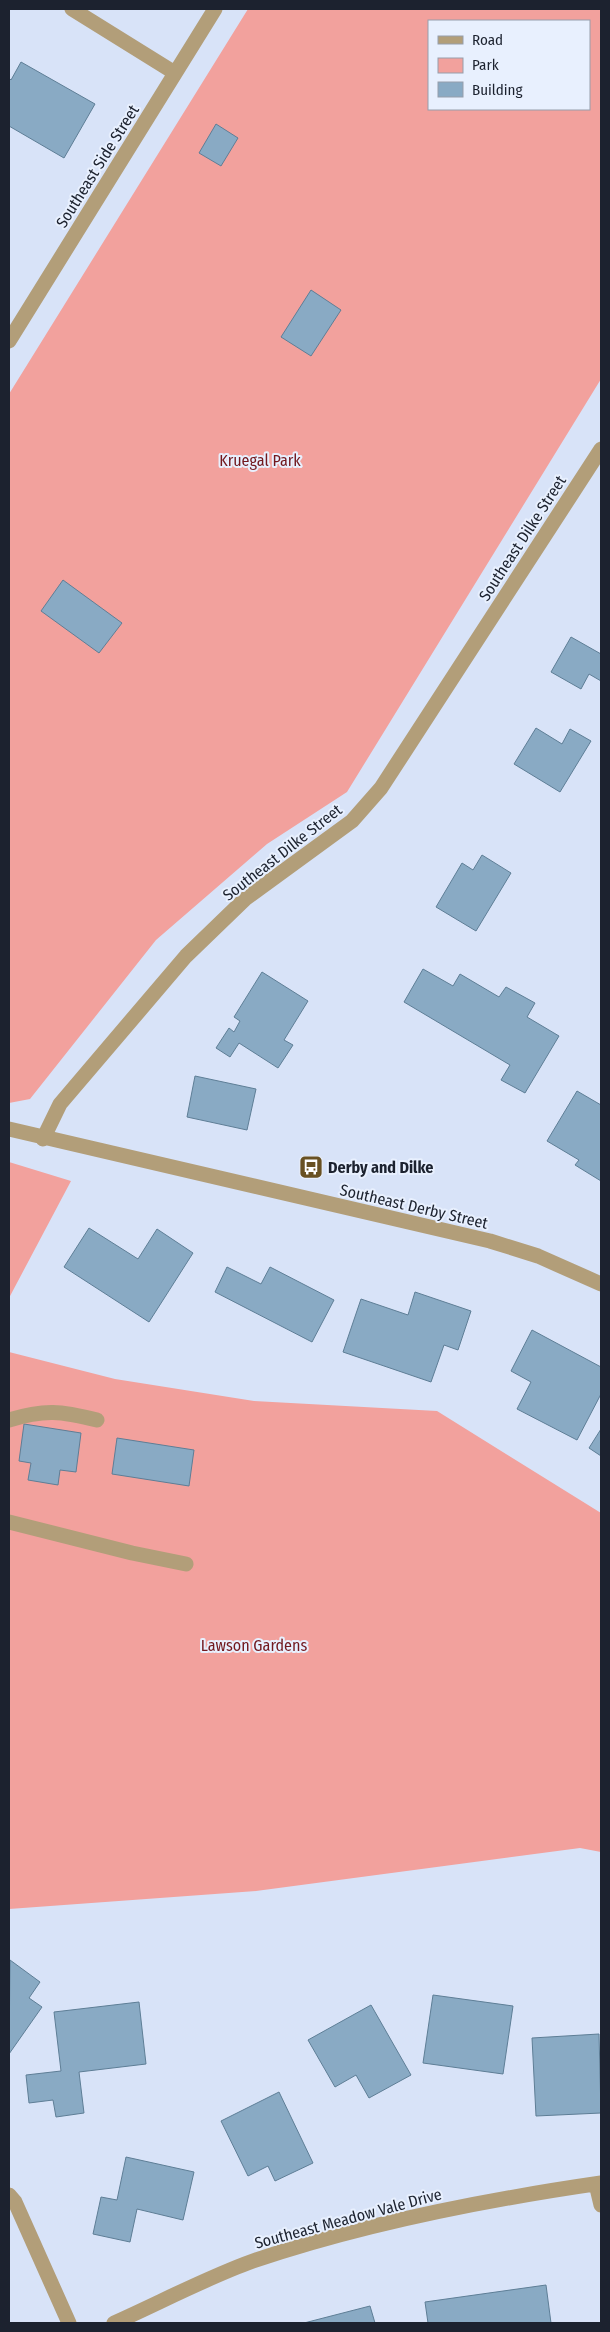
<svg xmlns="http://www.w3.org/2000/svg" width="610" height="2332" viewBox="0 0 610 2332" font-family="'Fira Sans Condensed',sans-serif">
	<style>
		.green { fill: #f2a19d; fill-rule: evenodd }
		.building { fill: #89aac4; stroke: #5e7e96 }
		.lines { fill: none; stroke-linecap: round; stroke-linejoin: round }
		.service { stroke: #b29e79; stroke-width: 15 }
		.minor { stroke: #b29e79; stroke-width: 15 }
		.labels { text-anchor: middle; stroke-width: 4; stroke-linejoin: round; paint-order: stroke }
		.street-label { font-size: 16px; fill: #1c222f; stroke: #e8f0fe }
		.park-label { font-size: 16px; fill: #72181e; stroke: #e8f0fe }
		.poi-label { font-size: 16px; font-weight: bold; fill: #1c222f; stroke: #e8f0fe; text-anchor: start }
	</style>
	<rect width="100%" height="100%" fill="#d8e3f8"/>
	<!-- green -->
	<path class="green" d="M248 9H601V379L347 792 267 844 156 940 30 1099 9 1103V394ZM429 21H589V109H429Z
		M9 1162 71 1181 9 1298Z
		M9 1352 115 1379 254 1401 437 1411 601 1513V1852L580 1848 256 1891 9 1909Z"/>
	<!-- building -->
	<path class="building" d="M21 62 95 104 64 158 9 126V78L11 80Z
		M216 124 238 138 221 166 199 153Z
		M311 290 341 310 311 356 281 337Z
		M63 580 122 623 99 653 41 611Z
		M571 637 601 654V681L589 674 581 689 551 672Z
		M536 728 562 744 570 729 591 741 560 792 514 764Z
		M482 855 511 873 476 931 436 907 462 863 473 870Z
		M423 969 453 986 460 974 499 997 506 987 535 1003 527 1017 559 1036 525 1093 501 1080 510 1065 404 1002Z
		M262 972 308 1001 284 1040 293 1045 278 1068 239 1043 230 1057 216 1048 229 1028 234 1032 240 1021 234 1017Z
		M195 1076 256 1089 247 1130 187 1117Z
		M577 1091 601 1105V1181L575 1165 579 1160 547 1141Z
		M89 1228 138 1259 157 1229 193 1253 149 1322 64 1267Z
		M227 1267 261 1284 270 1267 334 1300 312 1342 215 1292Z
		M415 1292 471 1311 458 1350 444 1345 431 1382 343 1352 361 1299 408 1315Z
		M532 1330 601 1367V1394L577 1440 517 1409 531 1382 511 1371Z
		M24 1424 81 1433 76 1472 60 1470 58 1485 28 1480 31 1463 19 1461Z
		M601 1429V1456L589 1448Z
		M117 1438 194 1450 189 1486 112 1474Z
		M10 1960 40 1982 29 1998 42 2007 9 2054Z
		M433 1995 513 2006 503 2074 423 2063Z
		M139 2002 146 2064 79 2072 84 2113 56 2117 53 2100 29 2103 26 2075 61 2071 54 2012Z
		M371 2005 411 2075 369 2098 356 2075 335 2087 308 2040Z
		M599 2034 601 2113 536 2116 532 2038Z
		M279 2092 313 2163 275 2181 268 2166 248 2176 221 2121Z
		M126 2157 194 2172 183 2220 137 2209 130 2242 93 2234 101 2197 117 2200Z
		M546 2285 551 2323H428L425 2302Z
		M370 2306 375 2323H304Z"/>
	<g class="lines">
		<!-- service -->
		<path class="service" d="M9 1420C45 1409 61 1411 97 1420
			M9 1522 132 1553 186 1564"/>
		<!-- minor -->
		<path class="minor" d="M72 9 175 73
			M9 341 215 9
			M9 1129 490 1241 538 1256 601 1284
			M43 1139 60 1104 186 956 245 899 352 821 381 788 601 449
			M596 2184 601 2205
			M9 2195 15 2202 69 2323
			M114 2323C159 2303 208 2277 253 2261 365 2223 484 2200 601 2183"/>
	</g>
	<!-- icons -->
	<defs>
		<g id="bus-square" transform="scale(1.25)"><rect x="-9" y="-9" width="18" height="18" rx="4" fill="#695122" stroke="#e8f0fe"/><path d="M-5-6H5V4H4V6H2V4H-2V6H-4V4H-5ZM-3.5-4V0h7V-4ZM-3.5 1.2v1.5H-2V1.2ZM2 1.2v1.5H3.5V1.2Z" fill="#fff"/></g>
	</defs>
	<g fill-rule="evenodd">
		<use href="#bus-square" x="311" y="1167"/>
	</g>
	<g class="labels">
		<!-- street labels -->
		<g class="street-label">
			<text transform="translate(97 166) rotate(-58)" y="6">Southeast Side Street</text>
			<text transform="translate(522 538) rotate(-57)" y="6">Southeast Dilke Street</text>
			<text transform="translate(282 852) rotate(-38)" y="6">Southeast Dilke Street</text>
			<text transform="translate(414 1206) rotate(13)" y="6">Southeast Derby Street</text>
			<text transform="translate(348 2218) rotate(-15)" y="6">Southeast Meadow Vale Drive</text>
		</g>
		<!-- park labels -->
		<g class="park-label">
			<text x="260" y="466">Kruegal Park</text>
			<text x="254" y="1651">Lawson Gardens</text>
		</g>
		<!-- poi labels -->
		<g class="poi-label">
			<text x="328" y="1173">Derby and Dilke</text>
		</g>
	</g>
	<!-- border -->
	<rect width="610" height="2332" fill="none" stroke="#1c222f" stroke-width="20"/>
	<!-- legend -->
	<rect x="428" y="20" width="162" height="90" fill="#e8f0fe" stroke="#969eab"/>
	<rect x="438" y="36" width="25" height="8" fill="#b29e79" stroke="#969eab"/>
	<text x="472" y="45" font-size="15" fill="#1c222f">Road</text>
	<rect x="438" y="58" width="25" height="15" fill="#f2a19d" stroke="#969eab"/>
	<text x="472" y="70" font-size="15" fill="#1c222f">Park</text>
	<rect x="438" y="82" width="25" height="15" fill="#89aac4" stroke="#969eab"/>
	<text x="472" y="95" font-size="15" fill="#1c222f">Building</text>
</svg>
